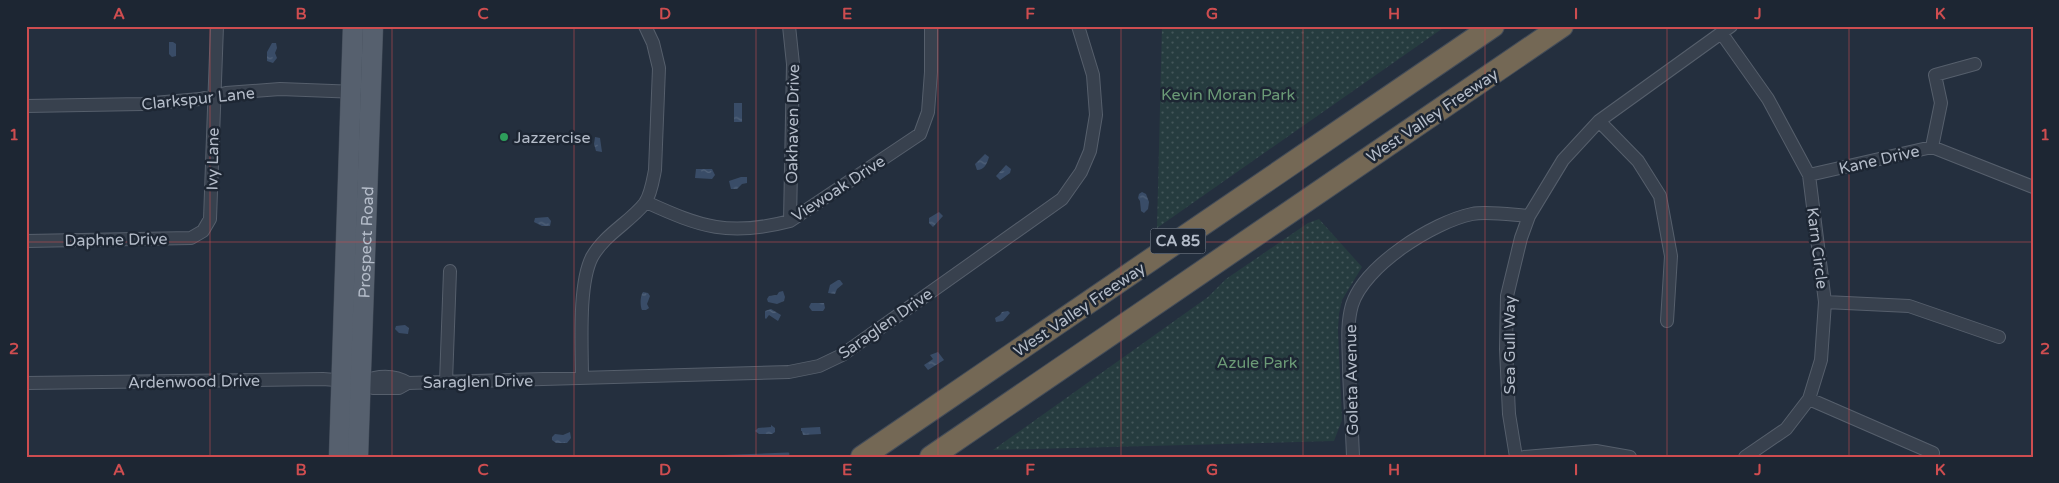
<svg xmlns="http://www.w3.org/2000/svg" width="2059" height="483" viewBox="0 0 2059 483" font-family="'Varela Round',sans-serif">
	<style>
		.park { fill: url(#park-dots) }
		.water { fill: url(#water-ripples) }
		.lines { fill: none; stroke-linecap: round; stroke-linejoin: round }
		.stream { stroke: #394c67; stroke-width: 3 }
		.street-casing { stroke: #565f6c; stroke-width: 14 }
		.primary-casing { stroke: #414a57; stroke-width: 21 }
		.highway-casing { stroke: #434c59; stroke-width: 24 }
		.street { stroke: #38414e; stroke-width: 12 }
		.primary { stroke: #56606e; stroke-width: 20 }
		.highway { stroke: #746855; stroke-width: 22 }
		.grid { fill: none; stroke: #ce4d50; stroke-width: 1; stroke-opacity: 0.55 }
		.leisure-dot { fill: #2e9e5b; stroke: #1d2633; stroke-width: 2 }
		.labels { text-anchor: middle; stroke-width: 5; stroke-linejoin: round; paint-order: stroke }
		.shield { fill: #1d2633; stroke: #878f9c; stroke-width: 1 }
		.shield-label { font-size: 15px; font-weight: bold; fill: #b4bcc9 }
		.park-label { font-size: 16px; fill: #6b9a76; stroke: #1d2633 }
		.street-label { font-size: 16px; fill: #b4bcc9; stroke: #1d2633 }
		.poi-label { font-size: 16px; fill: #b4bcc9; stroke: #1d2633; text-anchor: start }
		.neatline { fill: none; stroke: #ce4d50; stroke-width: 2 }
		.grid-label { font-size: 16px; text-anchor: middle; font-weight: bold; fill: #ce4d50 }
	</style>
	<defs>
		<pattern id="park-dots" width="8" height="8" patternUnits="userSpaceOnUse" patternTransform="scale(1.25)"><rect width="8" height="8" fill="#263c3f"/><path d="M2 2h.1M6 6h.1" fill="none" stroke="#435659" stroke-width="1.8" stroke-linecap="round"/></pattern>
		<pattern id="water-ripples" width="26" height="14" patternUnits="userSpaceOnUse" patternTransform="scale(1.25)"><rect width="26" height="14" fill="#394c67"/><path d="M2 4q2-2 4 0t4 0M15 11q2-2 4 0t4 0" fill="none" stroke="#53647b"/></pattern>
	</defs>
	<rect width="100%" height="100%" fill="#242f3e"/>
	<!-- park -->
	<path class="park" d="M1162 26H1446L1157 228Z
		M1319 219 1362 267 1342 300 1339 314 1338 330 1342 420 1334 441 993 450 1208 297 1226 279 1308 223Z"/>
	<!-- water -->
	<path class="water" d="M169 42H173L176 44V56L172 57 169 54Z
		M272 43H276L277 48 275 53 277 58 273 63 267 61V52Z
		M734 103H742V122H734Z
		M595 137 600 138 602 152 596 151 594 144Z
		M985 154 989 157C987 164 984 170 977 170L975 164Z
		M1006 165 1011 169 1010 173 1000 180 996 176Z
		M696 169H712L715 175 712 179 695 178Z
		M741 177H747V183L742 184 737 189H731L729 181Z
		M1142 192 1146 194 1149 202 1148 209 1144 213 1141 211 1140 201 1138 198 1139 194Z
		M939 212 943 216 933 227 929 223V218Z
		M548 217 551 221 550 226H542L534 222 535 218Z
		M838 280H840L843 284 837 289 835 294 828 293 830 285Z
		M783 291 785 297 784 301 777 304 768 302 767 299 769 296 777 295 779 292Z
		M643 292 648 293 650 296 647 304 649 308 646 310H642C640 306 640 296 643 292Z
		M811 303H824L825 308 823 311H812L809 307Z
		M771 309 781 315 778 321 769 315 766 319 765 318V311Z
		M1002 312 1008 311 1010 313 1003 321 996 322 995 318 1000 315Z
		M405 325 409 328 408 334 399 333 395 329 396 326Z
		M938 352 944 360 928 370 924 365 933 359 930 355Z
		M771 425 775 428V432L772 434H759L755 431 758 428 771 427Z
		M820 427 821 434 803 435 802 431H801V428Z
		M570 432 571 438 567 443H556L552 440V437L555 434 563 435Z"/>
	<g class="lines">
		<!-- stream -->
		<path class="stream" d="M709 457 788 454"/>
		<!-- street casing -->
		<g class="street-casing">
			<path id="street" d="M789 26 793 64 790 221
				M1722 34 1768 99 1809 175 1825 302 1821 360 1809 399 1786 429 1745 457
				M26 106 142 104 200 99 226 93 280 89 358 92
				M1599 121 1638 161 1660 196 1671 256 1667 321
				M1932 147 1941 103 1935 75 1975 64
				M1809 175 1932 147 2033 187
				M646 202C701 227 729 237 790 221L920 134 928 112 931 72V26
				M26 241 191 238 203 231 210 219 217 26
				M1825 302 1909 306 1999 337
				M582 378C582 346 578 284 592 257 605 234 629 223 645 203 651 194 653 180 655 170L659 68 653 43 645 26
				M361 382C376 376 393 374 408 383
				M446 382 450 271
				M26 383 323 379 361 382 373 388H399L408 383 789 372 819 366 842 355 1062 199 1081 172 1090 151 1096 115 1093 75 1078 26
				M1809 399 1933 453
				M1353 457C1352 428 1350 399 1349 369 1349 348 1346 326 1352 305 1364 266 1433 222 1472 214 1488 211 1513 215 1529 216
				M1516 457 1509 414 1506 349 1507 296 1521 238 1529 216 1563 160 1599 121 1731 26
				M1524 457 1596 451 1630 457"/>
		</g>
		<!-- primary casing -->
		<g class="primary-casing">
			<g id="primary">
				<path d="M339 457 353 26"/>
				<path id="s1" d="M358 457 373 26"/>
			</g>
		</g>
		<!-- highway casing -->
		<g class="highway-casing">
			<path id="highway" d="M862 457 1493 26
				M931 457 1562 26"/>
		</g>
		<!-- street -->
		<use href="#street" class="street"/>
		<!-- primary -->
		<use href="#primary" class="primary"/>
		<!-- highway -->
		<use href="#highway" class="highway"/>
	</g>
	<!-- grid -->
	<path class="grid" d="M210 26V457M392 26V457M574 26V457M756 26V457M938 26V457M1121 26V457M1303 26V457M1485 26V457M1667 26V457M1849 26V457M26 242H2033"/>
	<!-- markers -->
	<circle class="leisure-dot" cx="504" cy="137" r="5"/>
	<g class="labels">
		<!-- shield labels -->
		<rect class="shield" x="1150.5" y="228.5" width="55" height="25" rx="4"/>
		<g class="shield-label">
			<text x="1178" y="246">CA 85</text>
		</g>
		<!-- park labels -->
		<g class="park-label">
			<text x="1228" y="100">Kevin Moran Park</text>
			<text x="1257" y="368">Azule Park</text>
		</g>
		<!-- street labels -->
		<g class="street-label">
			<text transform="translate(198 98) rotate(-6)" y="6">Clarkspur Lane</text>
			<text transform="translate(1432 115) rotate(-34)" y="6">West Valley Freeway</text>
			<text transform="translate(792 124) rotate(-89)" y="6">Oakhaven Drive</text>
			<text transform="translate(212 159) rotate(-89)" y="6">Ivy Lane</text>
			<text transform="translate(1879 159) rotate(-13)" y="6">Kane Drive</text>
			<text transform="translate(838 188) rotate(-33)" y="6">Viewoak Drive</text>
			<text transform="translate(116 239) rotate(-1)" y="6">Daphne Drive</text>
			<text dy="6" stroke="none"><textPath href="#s1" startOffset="215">Prospect Road</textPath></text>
			<text transform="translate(1818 248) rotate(83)" y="6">Karn Circle</text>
			<text transform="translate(1079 309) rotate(-34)" y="6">West Valley Freeway</text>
			<text transform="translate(885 323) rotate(-35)" y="6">Saraglen Drive</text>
			<text transform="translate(1509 345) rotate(-90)" y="6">Sea Gull Way</text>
			<text transform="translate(1351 380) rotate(-91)" y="6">Goleta Avenue</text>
			<text transform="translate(194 381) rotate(-1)" y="6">Ardenwood Drive</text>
			<text transform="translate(478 381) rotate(-1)" y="6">Saraglen Drive</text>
		</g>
		<!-- poi labels -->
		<g class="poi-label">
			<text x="514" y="143">Jazzercise</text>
		</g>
	</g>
	<!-- border -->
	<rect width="2059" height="483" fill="none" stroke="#1d2633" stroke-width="55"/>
	<rect x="28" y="28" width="2004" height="428" class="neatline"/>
	<g class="grid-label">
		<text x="119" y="19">A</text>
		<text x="301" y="19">B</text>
		<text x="483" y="19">C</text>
		<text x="665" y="19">D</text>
		<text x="847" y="19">E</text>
		<text x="1030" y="19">F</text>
		<text x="1212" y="19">G</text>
		<text x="1394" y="19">H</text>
		<text x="1576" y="19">I</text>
		<text x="1758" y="19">J</text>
		<text x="1940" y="19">K</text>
		<text x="14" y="140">1</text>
		<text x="2045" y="140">1</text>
		<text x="14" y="354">2</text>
		<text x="2045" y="354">2</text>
		<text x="119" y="475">A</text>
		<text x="301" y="475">B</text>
		<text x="483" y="475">C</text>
		<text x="665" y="475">D</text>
		<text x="847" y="475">E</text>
		<text x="1030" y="475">F</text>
		<text x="1212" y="475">G</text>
		<text x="1394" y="475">H</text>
		<text x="1576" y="475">I</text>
		<text x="1758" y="475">J</text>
		<text x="1940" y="475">K</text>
	</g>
</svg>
